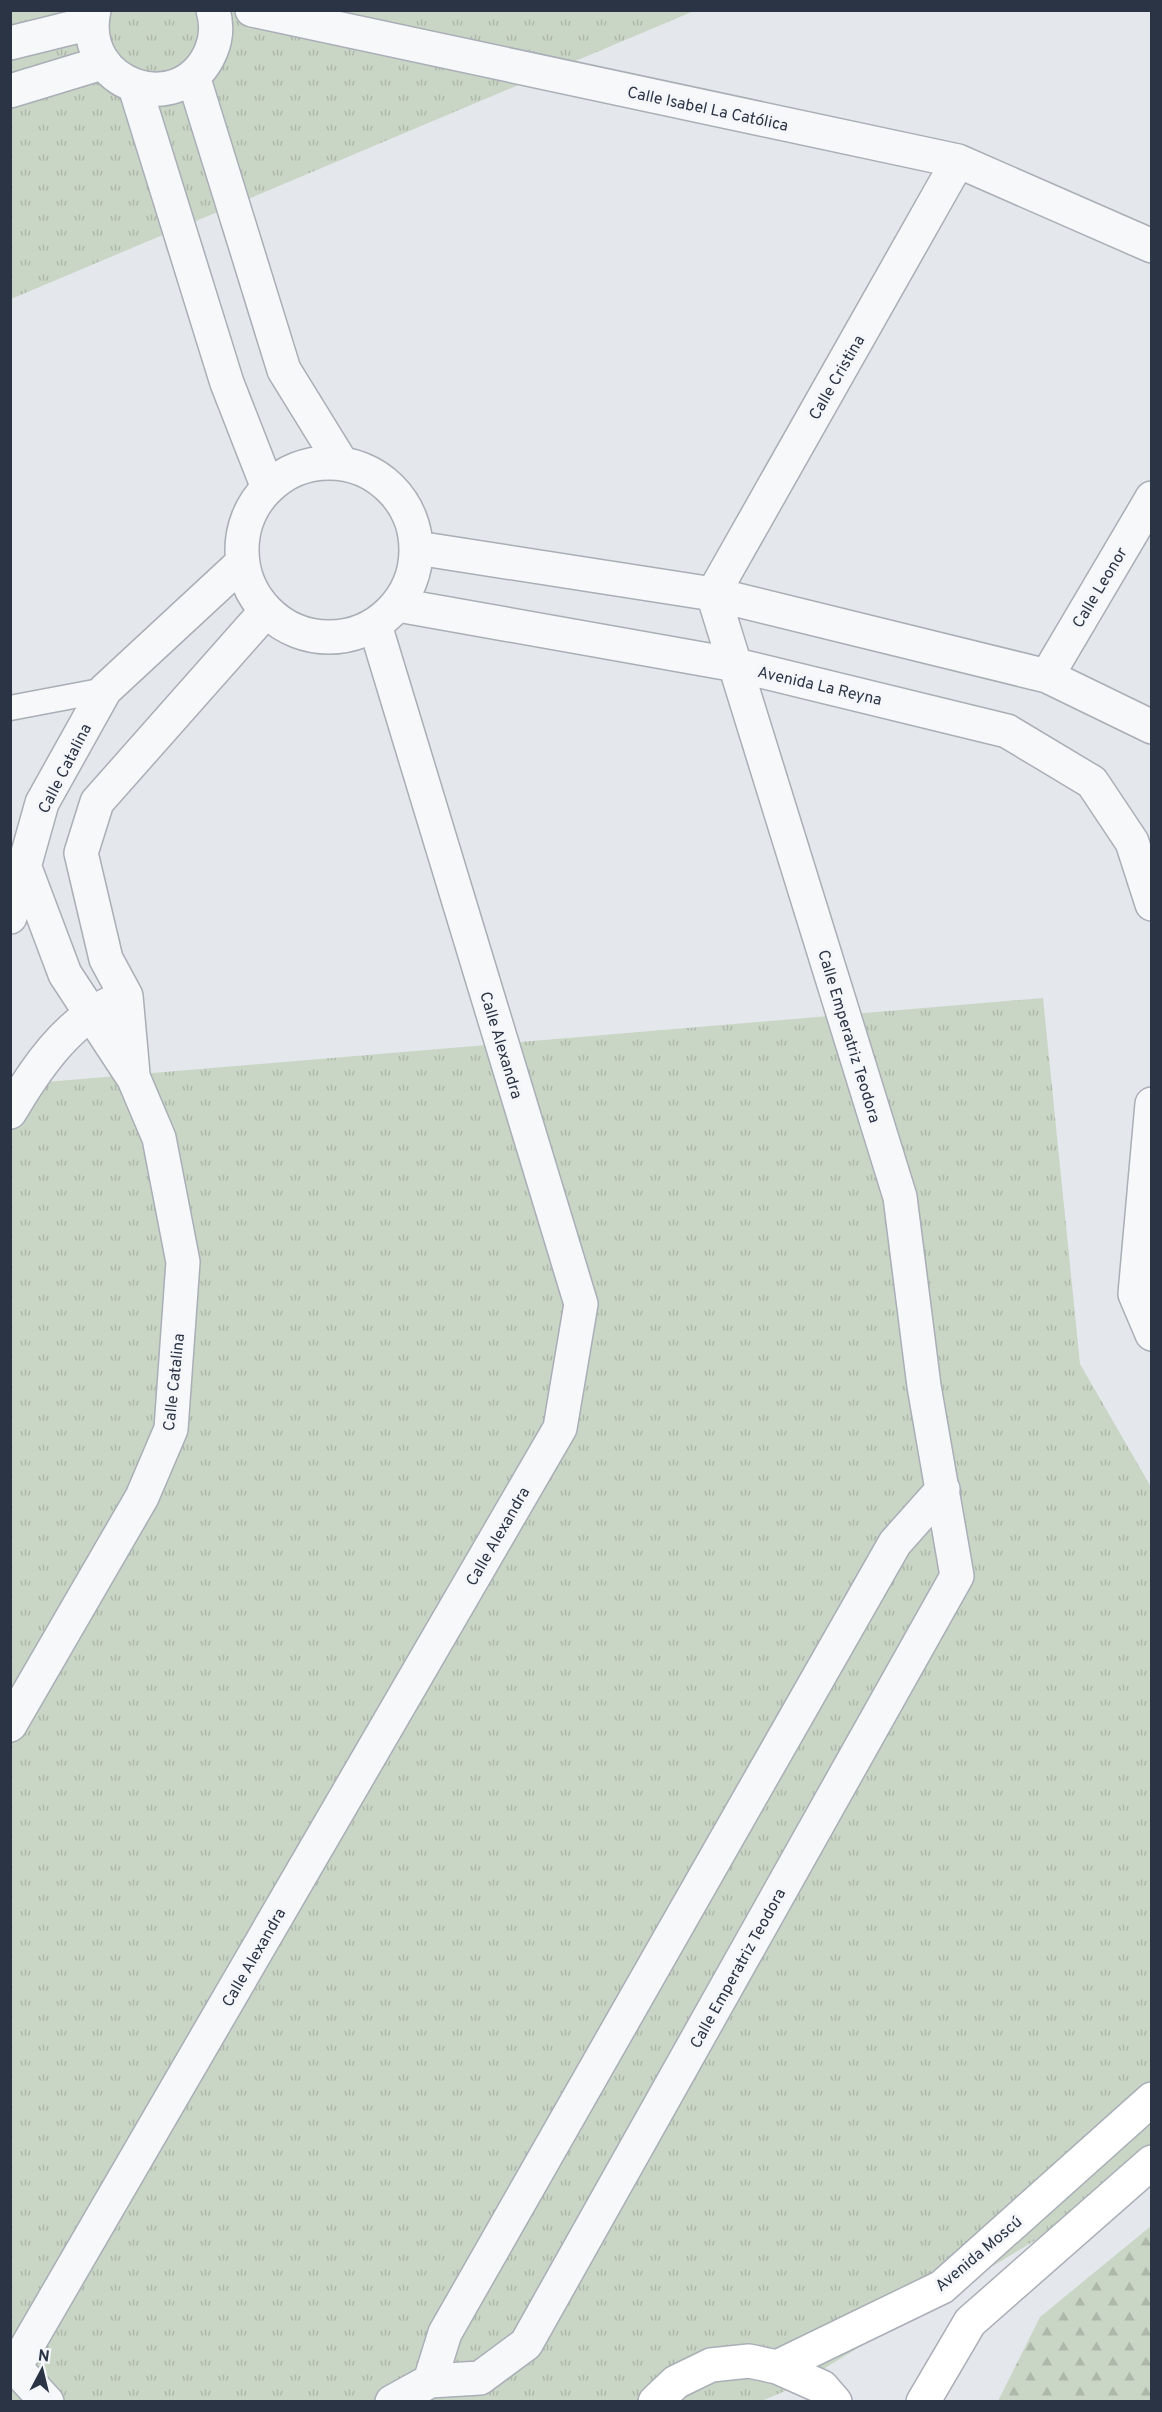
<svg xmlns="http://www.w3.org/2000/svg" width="1162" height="2412" viewBox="0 0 1162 2412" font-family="Overpass,sans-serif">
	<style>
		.forest { fill: url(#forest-firs) }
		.park { fill: url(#park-tufts) }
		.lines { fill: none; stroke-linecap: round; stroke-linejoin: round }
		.lane-casing { stroke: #a9aeb7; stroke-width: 27 }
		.street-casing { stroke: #a9aeb7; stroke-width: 36 }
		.secondary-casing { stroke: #a9aeb7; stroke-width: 36 }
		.lane { stroke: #f7f8fa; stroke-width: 24 }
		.street { stroke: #f7f8fa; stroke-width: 33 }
		.secondary { stroke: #fff; stroke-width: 33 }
		.labels { text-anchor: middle; stroke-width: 6; stroke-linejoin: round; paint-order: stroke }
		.street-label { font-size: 16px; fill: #2b3445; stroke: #f4f6f9 }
	</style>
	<defs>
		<pattern id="forest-firs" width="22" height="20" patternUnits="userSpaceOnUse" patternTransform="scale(1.5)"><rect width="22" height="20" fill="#c9d6c5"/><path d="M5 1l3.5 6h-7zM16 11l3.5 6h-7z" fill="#adb8ab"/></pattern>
		<pattern id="park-tufts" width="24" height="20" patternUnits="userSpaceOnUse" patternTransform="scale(1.5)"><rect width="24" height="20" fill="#c9d6c5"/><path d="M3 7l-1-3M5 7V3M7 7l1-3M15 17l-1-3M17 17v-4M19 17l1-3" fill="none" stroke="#adb8ab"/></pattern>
	</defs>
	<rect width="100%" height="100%" fill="#e4e7ec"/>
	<!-- forest -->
	<path class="forest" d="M1151 2226V2401H998L1040 2317Z"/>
	<!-- park -->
	<path class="park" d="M11 11H694L11 299Z
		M1043 998 1080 1364 1151 1487V2170L792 2388 762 2401 11 2402V1085Z"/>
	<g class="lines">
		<!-- lane casing -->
		<g class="lane-casing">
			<path id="lane" d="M10 708 105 690"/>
		</g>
		<!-- street casing -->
		<g class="street-casing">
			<path id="street" d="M94 10C77 87 182 121 211 51 217 37 217 24 213 10
				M252 10 958 161 1152 246
				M10 43 91 23
				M193 76 284 370 342 464
				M135 87 227 383 268 488
				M10 91 102 63
				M242 550a87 87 0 1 1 174 0a87 87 0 1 1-174 0Z
				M417 548 713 594 1047 676 1152 727
				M398 605 736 665 1007 731 1092 782 1132 842 1152 904
				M1047 676 1152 498
				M10 917 42 803 105 690 242 563
				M133 1074 126 996 106 959 81 853 97 802 266 611
				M1152 1104 1135 1294 1152 1334
				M10 1112C34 1071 67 1022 111 1003
				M10 1725 142 1497 171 1429 183 1262 159 1138 134 1079 65 974 24 865
				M10 2362 47 2402
				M15 2367 560 1428 581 1304 375 625
				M430 2381 445 2333 895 1543 943 1489
				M392 2402 430 2381 480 2378 526 2344 957 1576 924 1386 900 1197 713 594 958 161"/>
		</g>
		<!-- secondary casing -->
		<g class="secondary-casing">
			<path id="secondary" d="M777 2367 942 2287 1152 2099
				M655 2402 676 2382 711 2365 749 2361 777 2367 822 2387 835 2402
				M923 2402 970 2322 1152 2162"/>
		</g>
		<!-- lane -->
		<use href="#lane" class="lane"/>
		<!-- street -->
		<use href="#street" class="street"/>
		<!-- secondary -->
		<use href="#secondary" class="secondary"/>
	</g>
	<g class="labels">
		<!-- street labels -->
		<g class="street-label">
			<text transform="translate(708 108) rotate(12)" y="6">Calle Isabel La Católica</text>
			<text transform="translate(836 377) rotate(-60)" y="6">Calle Cristina</text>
			<text transform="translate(1099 587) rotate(-59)" y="6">Calle Leonor</text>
			<text transform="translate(820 685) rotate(13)" y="6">Avenida La Reyna</text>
			<text transform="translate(64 768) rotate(-63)" y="6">Calle Catalina</text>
			<text transform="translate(850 1036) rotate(73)" y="6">Calle Emperatriz Teodora</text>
			<text transform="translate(502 1045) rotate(73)" y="6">Calle Alexandra</text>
			<text transform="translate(173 1382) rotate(-84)" y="6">Calle Catalina</text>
			<text transform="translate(497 1536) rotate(-60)" y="6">Calle Alexandra</text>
			<text transform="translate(253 1957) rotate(-60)" y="6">Calle Alexandra</text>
			<text transform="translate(737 1968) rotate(-61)" y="6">Calle Emperatriz Teodora</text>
			<text transform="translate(978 2253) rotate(-40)" y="6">Avenida Moscú</text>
		</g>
	</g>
	<!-- border -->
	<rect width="1162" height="2412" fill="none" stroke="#2b3445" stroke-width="24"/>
	<!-- north arrow -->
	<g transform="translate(42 2370) rotate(7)" stroke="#f4f6f9" stroke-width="4.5" paint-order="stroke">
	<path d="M0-4.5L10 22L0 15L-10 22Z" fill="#2b3445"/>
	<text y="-9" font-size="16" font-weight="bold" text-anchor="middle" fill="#2b3445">N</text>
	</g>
</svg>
